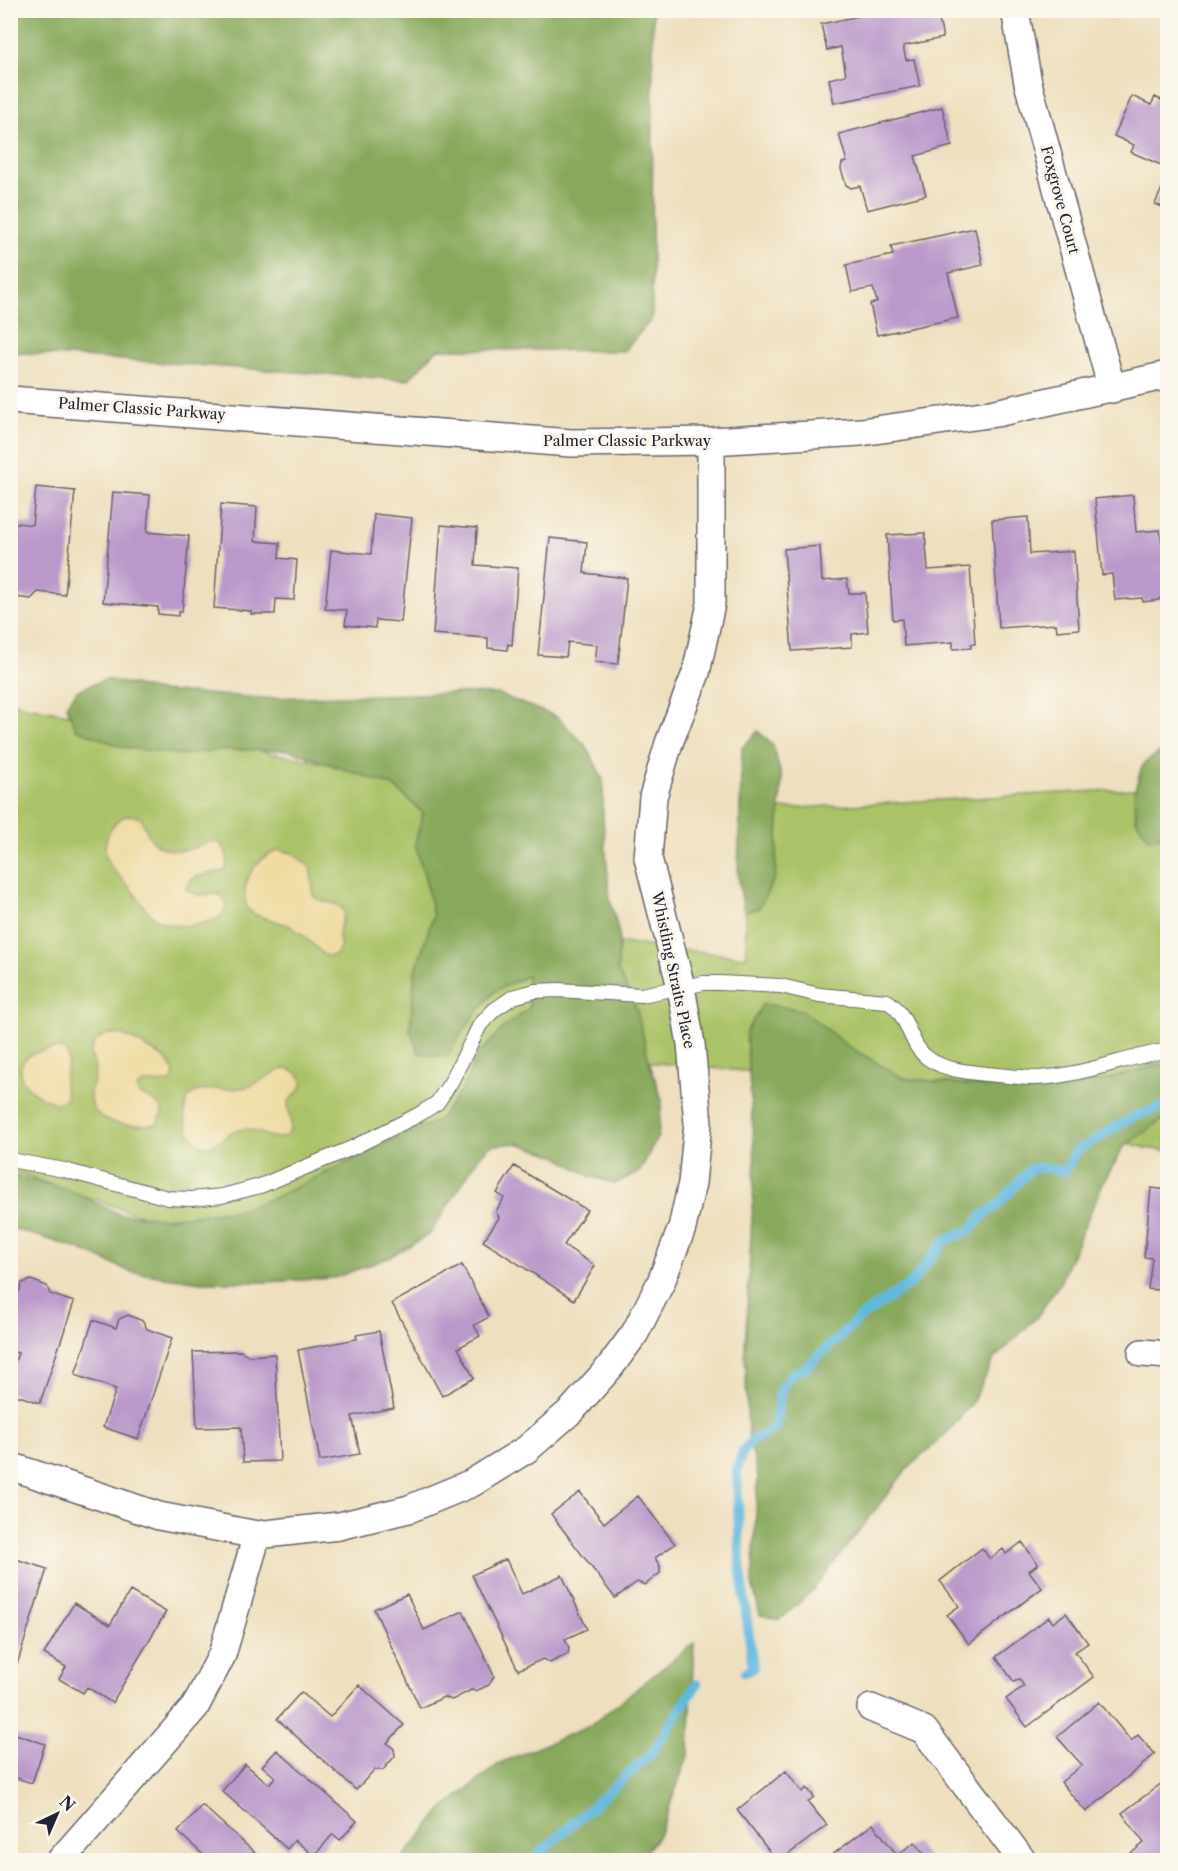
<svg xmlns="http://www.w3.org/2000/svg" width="1178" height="1871" viewBox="0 0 1178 1871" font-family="'Libre Caslon Text',serif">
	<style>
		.green { fill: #abc368; stroke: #667252; stroke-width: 1.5 }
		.forest { fill: #88a95c; stroke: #55664c; stroke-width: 1.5 }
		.sand { fill: #eeda9e; stroke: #887e6c; stroke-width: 1.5 }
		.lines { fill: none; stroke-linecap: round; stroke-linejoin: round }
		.stream { stroke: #62b9df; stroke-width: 10 }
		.building { fill: #ba99ca }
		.lane-casing { stroke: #696469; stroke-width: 16 }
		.street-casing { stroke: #696469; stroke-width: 30 }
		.lane { stroke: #fff; stroke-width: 14 }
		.street { stroke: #fff; stroke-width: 27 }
		.labels { text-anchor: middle; stroke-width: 6; stroke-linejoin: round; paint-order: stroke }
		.street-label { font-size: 15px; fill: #22223b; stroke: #fbf7ec }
	</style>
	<rect width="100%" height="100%" fill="#fbf7ec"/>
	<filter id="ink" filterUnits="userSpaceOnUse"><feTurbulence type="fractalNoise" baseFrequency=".0167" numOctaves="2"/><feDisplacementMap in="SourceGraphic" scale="12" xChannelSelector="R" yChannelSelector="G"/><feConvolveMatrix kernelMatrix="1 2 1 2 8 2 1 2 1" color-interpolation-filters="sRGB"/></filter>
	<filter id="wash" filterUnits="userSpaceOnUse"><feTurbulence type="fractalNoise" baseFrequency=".008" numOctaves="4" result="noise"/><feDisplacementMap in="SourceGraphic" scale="24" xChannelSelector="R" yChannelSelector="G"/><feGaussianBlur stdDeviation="1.35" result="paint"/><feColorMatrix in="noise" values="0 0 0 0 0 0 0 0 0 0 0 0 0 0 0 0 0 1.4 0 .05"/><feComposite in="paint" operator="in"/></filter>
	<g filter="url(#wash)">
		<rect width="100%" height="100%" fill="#eedfbe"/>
		<!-- green -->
		<path class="green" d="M11 703 502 797 585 939 746 957 744 811 1167 787V1151L1146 1148 927 1088 539 1052 446 1120 368 1167 189 1232 11 1171Z"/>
		<!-- forest -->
		<path class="forest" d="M10 11H653L652 319 624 351 438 349 408 380 11 352Z
			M106 679 159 691 265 698 457 693 498 694 557 717 587 747 603 780V819L610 899 619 934 618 971 637 1010 649 1061 662 1100 658 1136 640 1171 615 1184 590 1176 554 1155 517 1143 489 1146 477 1160 430 1234 388 1258 334 1278 266 1282H201L131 1272 76 1248 11 1228 10 1175 67 1189 119 1214 164 1218 241 1210 276 1197 388 1142 439 1120 460 1092 478 1055 503 1028 529 1008 527 976 495 991 473 1017 446 1057 419 1053 410 1029 415 972 433 916 426 881 415 844 423 813 393 786 289 750H221L183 755 122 747 76 729 66 705 78 690Z
			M758 731 773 746 782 778 775 877 759 908 744 912 738 874 742 748Z
			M1167 747V833L1150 839 1136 820 1134 792 1143 764Z
			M763 1004 802 1010 849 1047 903 1078 988 1087 1041 1086 1101 1081 1168 1062 1167 1121H1160L1124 1147 1103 1183 1060 1283 1036 1318 994 1359 972 1403 948 1432 906 1470 813 1590 780 1620 760 1615 752 1584 758 1476 748 1435 745 1349 755 1161 746 1032Z
			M694 1643 689 1753 660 1833 639 1860H401L442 1810 500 1763 590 1726Z"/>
		<!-- sand -->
		<path class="sand" d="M130 815 141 818C144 825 147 833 151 839 162 854 184 852 199 846 204 845 211 840 217 842 227 846 230 862 225 870 212 875 188 872 186 890L198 895 219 894 227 904C225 915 218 919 208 922 192 926 178 928 162 922 149 917 141 902 133 892 126 882 115 874 109 863 99 845 110 819 130 815Z
			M278 850 293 853 310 867 314 897C325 905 338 900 345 912L338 933 341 946 336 955 328 956 324 955 302 934 288 925 255 915 247 908C239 883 255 858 278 850Z
			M107 1034 124 1035 165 1058 174 1071 173 1079 171 1082 144 1083 138 1086 137 1089 140 1095C151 1099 158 1101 163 1112L157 1124C136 1127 92 1127 90 1097 89 1092 91 1088 93 1084 97 1071 94 1063 90 1052L95 1041Z
			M58 1048 66 1052C72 1063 64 1072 64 1083 64 1089 67 1093 66 1099L58 1103C40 1101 7 1078 26 1058 33 1051 49 1050 58 1048Z
			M284 1069C293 1069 307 1076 301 1087 299 1092 292 1097 288 1102 287 1113 297 1128 285 1136 274 1143 257 1129 246 1129 228 1128 217 1148 205 1146 196 1144 189 1135 187 1127 174 1076 218 1094 247 1087 261 1083 271 1072 284 1069Z"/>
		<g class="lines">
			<!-- stream -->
			<path class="stream" d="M745 1672 753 1668 740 1563 737 1470 743 1451 752 1441 775 1428 780 1392 791 1374 805 1368 861 1317 911 1283 945 1240 970 1230 982 1218 984 1214 997 1206 1031 1168H1047L1065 1171 1076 1151 1133 1117 1168 1105
				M532 1860 651 1754 697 1684"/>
		</g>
		<g id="blocks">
			<!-- building -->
			<path class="building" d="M888 10H937L943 38 903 46 906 60 914 59 920 86 834 103 829 79 846 75 841 47 827 50 821 24Z
				M1130 10H1168V13L1131 16Z
				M1132 96 1151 105 1155 97 1168 103V168L1131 152 1134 145 1114 136Z
				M942 107 952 146 915 156 926 195 867 210 860 186 851 188 846 185 841 169 842 163 847 162 839 134Z
				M1168 175V209L1155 204Z
				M975 228 983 265 948 273 958 318 877 335 870 304 877 302 873 288 852 292 846 265 893 255 891 246Z
				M36 487 75 491 65 595 38 592 31 599 15 597 11 592 10 522 32 525Z
				M113 492 150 495 147 532 189 536 182 612H179L178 616 158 614V607L103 602Z
				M1133 495 1136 532 1160 530 1162 543 1168 542V597L1160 598 1159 600 1143 602 1142 598 1115 600 1112 574 1102 575 1095 499Z
				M221 504 257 507 255 541 280 543 279 558 297 560 294 600 276 599 275 614H251V611L214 608Z
				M374 514 412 518 401 622 376 620 375 628 345 625 347 610 325 609 331 550 371 554Z
				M1028 517 1030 554 1074 551 1079 629 1057 631 1056 624 999 628 992 520Z
				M441 525 477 528 475 565 518 568 512 645 508 644 507 650 488 648V638L433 634Z
				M925 533 928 570 970 567 975 644H971V648L953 649V642L904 646 902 619 893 620 887 535Z
				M550 538 587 542 584 573 627 578 618 664 595 662 597 645 568 642 566 657 538 655Z
				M820 546 822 581 847 579 849 593H865L868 632 852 634V647L792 651 784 549Z
				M514 1166 587 1210 564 1245 595 1266 574 1300 483 1241 499 1218 496 1211 504 1198 497 1193Z
				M1151 1188 1168 1190V1291L1148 1289 1152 1258 1144 1257Z
				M462 1265 489 1317 474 1325 480 1336 458 1348 474 1378 442 1396 392 1303Z
				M31 1280 47 1286 50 1294 74 1302 40 1403 10 1393V1376L18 1353 10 1351V1289L19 1292 22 1283Z
				M128 1315 143 1321 147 1329 172 1338 138 1439 103 1427 116 1389 75 1375 93 1320 116 1328 119 1319Z
				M379 1331 394 1408 352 1416 360 1454 320 1461 298 1350 357 1339 356 1335Z
				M241 1351 249 1356 275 1354 280 1461 243 1462 241 1427 197 1428 193 1352Z
				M580 1492 604 1523 638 1496 675 1544 655 1558 660 1566V1573L645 1585 637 1582 615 1598 551 1514Z
				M1022 1542 1038 1564 1029 1571 1042 1588 969 1644 947 1615 959 1606 940 1581 982 1548 990 1559 1003 1549 1006 1554Z
				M10 1557 47 1569 15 1671 10 1670Z
				M506 1559 522 1594 562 1575 587 1629 565 1639 569 1648 568 1654 550 1663 543 1659 518 1670 472 1575Z
				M130 1591 166 1612 112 1703 87 1687 83 1693 59 1679 66 1667 44 1654 74 1603 110 1625Z
				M407 1594 424 1630 463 1611 494 1676 489 1685 476 1691 471 1690 452 1700 444 1697 420 1708 374 1609Z
				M1066 1613 1088 1643 1075 1652 1094 1677 1027 1727 1006 1699 1024 1686 1019 1679 1014 1682 996 1657 1049 1617 1053 1623Z
				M359 1685 404 1725 387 1743 394 1749 395 1756 383 1770H374L356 1790 277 1719 301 1692 330 1717Z
				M1099 1702 1131 1741 1138 1735 1155 1754 1086 1812 1061 1782 1082 1765 1057 1737Z
				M10 1732 45 1744 32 1783 10 1776Z
				M277 1750 357 1821 340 1840 333 1834 314 1856 295 1840 287 1849 222 1791 245 1764 269 1784 275 1777 262 1766Z
				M786 1771 802 1792 807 1788 814 1797 808 1802 827 1825 781 1860H776L737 1810Z
				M1166 1780 1168 1783V1860H1129L1126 1857 1144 1843 1122 1813Z
				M202 1805 263 1860H209L178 1832Z
				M873 1824 897 1855 915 1842 929 1860H834L831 1856Z"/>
		</g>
	</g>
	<g filter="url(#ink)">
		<use href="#blocks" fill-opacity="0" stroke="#696469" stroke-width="1.5"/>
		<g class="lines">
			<!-- lane casing -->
			<g class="lane-casing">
				<path id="lane" d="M10 1160 64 1170 168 1198 191 1199 222 1196 260 1186 352 1148 418 1115 437 1103 451 1082 480 1025 494 1010 513 997 535 991 558 990 641 995 704 983H719L781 986 819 995 887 1001C911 1016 907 1044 929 1059 945 1070 967 1072 986 1074 1003 1075 1020 1078 1037 1078 1081 1076 1124 1058 1168 1050"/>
			</g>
			<!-- street casing -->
			<g class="street-casing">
				<path id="street" d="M1015 10 1028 83 1112 389
					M10 400 571 443 711 441 861 432 996 413 1168 375
					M1142 1353 1168 1355
					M10 1466 159 1516 257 1535 339 1526 409 1509 472 1483 527 1449 572 1410 610 1367 635 1333 661 1282 682 1228 692 1183 698 1123 691 1044 681 987 648 858 653 797 669 743 696 673 711 604V441
					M871 1708 924 1730 1022 1860
					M61 1860 195 1707 222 1655 257 1535"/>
			</g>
			<!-- lane -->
			<use href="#lane" class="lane"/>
			<!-- street -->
			<use href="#street" class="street"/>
		</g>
	</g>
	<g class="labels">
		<!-- street labels -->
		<g class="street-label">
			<text transform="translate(1060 200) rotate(75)" y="5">Foxgrove Court</text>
			<text transform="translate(142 409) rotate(4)" y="5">Palmer Classic Parkway</text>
			<text x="627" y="446">Palmer Classic Parkway</text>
			<text transform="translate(673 970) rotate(78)" y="5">Whistling Straits Place</text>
		</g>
	</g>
	<!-- margin -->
	<rect width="1178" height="1871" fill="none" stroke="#fbf7ec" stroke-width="36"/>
	<!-- north arrow -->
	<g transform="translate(57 1814) rotate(44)" stroke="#fbf7ec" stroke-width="4.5" paint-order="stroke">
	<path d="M0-4.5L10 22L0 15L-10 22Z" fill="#22223b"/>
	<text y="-9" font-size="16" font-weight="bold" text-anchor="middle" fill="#22223b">N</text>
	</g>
</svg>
